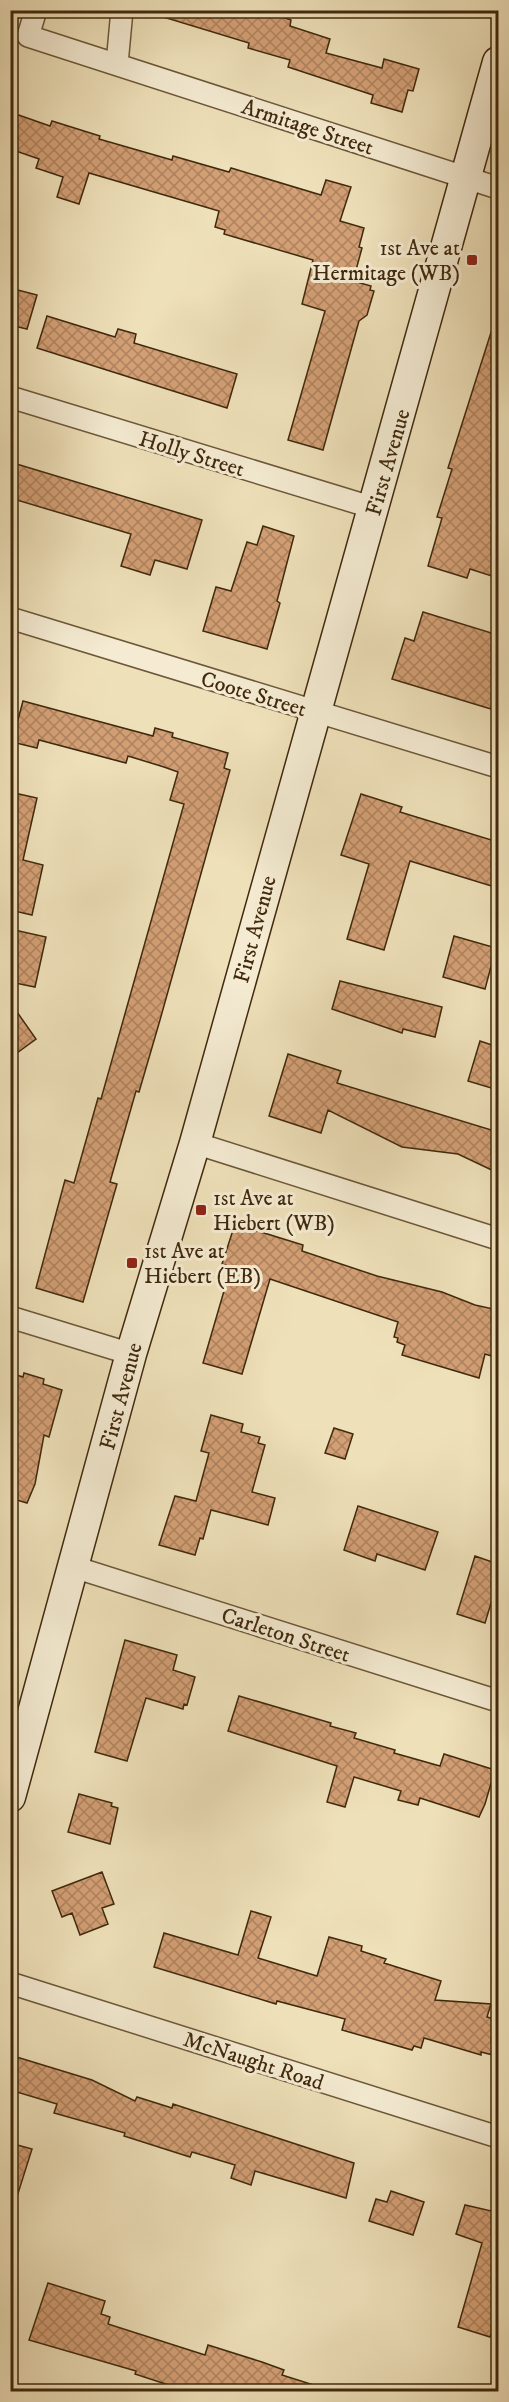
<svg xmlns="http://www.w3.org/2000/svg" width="509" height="2402" viewBox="0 0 509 2402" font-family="'IM FELL DW Pica',serif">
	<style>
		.building { fill: url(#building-cross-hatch); stroke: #40290d; stroke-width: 1.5 }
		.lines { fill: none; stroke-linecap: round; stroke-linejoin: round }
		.street-casing { stroke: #6c5738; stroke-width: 24 }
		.secondary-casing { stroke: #40290d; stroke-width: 33 }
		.street { stroke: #f4ebd2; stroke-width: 21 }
		.secondary { stroke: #f4ebd2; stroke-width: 30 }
		.poi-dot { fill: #8f2418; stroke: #f4ebd2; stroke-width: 2 }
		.labels { text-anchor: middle; stroke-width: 6; stroke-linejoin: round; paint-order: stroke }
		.street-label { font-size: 22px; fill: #40290d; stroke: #f4ebd2 }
		.poi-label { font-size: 22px; fill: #40290d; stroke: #f4ebd2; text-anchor: start }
	</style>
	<defs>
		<pattern id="building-cross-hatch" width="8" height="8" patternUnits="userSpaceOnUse" patternTransform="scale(1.5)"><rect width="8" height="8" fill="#d39f75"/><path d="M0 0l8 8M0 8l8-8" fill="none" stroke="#ad825e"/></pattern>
	</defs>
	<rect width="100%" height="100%" fill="#eee0b9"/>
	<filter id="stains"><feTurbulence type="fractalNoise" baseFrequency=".00333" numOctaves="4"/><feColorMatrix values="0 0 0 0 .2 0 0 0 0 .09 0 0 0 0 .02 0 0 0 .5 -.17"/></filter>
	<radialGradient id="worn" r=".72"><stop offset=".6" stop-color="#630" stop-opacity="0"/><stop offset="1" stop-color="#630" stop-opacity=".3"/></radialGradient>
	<!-- building -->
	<path class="building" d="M161 10H274L273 14 291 20 290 26 330 39 326 53 382 68 384 59 419 69 413 91 408 90 402 112 371 103 373 95 288 67 290 60 248 48 249 43 160 16Z
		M10 112 50 126 52 121 100 136 99 139 172 160 173 156 229 172 231 168 321 195 326 180 351 187 340 221 364 228 359 247 362 248 353 281 371 286 370 290 374 291 367 315 359 321 323 450 288 440 325 311 302 304 313 260 224 234 225 230 215 227 219 211 89 173 79 204 57 197 63 177 36 168 39 159 10 149Z
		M10 288 37 295 27 329 10 325Z
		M47 316 115 337 118 329 136 334 134 343 237 374 227 408 37 348Z
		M494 323 498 324V578L470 569 467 578 428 566 442 518 437 517 452 469 448 468Z
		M10 462 202 520 187 569 155 560 150 575 121 566 131 534 10 498Z
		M263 526 294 536 277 601 280 603 267 649 203 631 216 587 231 591 247 542 257 545Z
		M423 612 498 635V685L491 709 392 679 405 638 414 641Z
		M23 701 153 736 155 728 173 733 172 737 228 753 224 768 230 770 160 1020 139 1092 136 1091 110 1182 117 1184 83 1302 36 1288 65 1180 74 1183 98 1098 101 1099 184 804 170 800 178 772 164 767 128 756 126 763 39 740 37 748 12 742Z
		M10 792 37 798 23 860 43 865 32 915 10 910Z
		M361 794 402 807 400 812 498 842V888L410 861 384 950 347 939 369 864 341 855Z
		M10 929 46 937 35 987 10 982Z
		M454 936 496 948 485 989 443 977Z
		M340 981 442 1007 435 1037 403 1029 402 1033 332 1009Z
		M10 1002 36 1039 10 1058Z
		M480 1041 498 1047V1090L468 1081Z
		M288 1054 341 1071 337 1083 498 1132V1173L458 1154 402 1147 328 1110 321 1133 269 1116Z
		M235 1224 303 1245 302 1251 377 1276 442 1292 475 1305 498 1310V1358L485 1354 479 1378 402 1355 405 1345 397 1342 398 1338 394 1337 398 1322 270 1279 242 1374 203 1363 231 1267 222 1264Z
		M10 1373 23 1377 24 1373 44 1379 43 1384 62 1390 49 1437 44 1435 35 1484 27 1503 10 1498Z
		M211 1415 243 1424 241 1432 260 1437 258 1443 265 1445 252 1492 275 1498 268 1525 211 1510 203 1539 200 1538 195 1555 159 1545 175 1496 196 1501 209 1453 201 1451Z
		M334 1428 353 1434 345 1459 325 1453Z
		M358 1506 438 1532 425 1570 377 1554 375 1561 344 1550Z
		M475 1556 498 1564V1602L492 1600 485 1623 457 1614Z
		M125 1640 177 1655 173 1670 195 1677 187 1705 184 1704 183 1709 146 1698 127 1761 95 1752Z
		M239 1696 331 1723 330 1726 356 1733 354 1738 395 1750 394 1753 440 1766 444 1754 495 1770 485 1804 479 1817 420 1798 418 1805 398 1800 401 1791 354 1777 345 1807 327 1802 337 1766 228 1731Z
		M79 1794 112 1803 111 1806 118 1808 110 1844 68 1832Z
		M102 1872 114 1904 102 1908 108 1924 80 1935 72 1913 62 1917 52 1891Z
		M251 1911 271 1917 258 1958 317 1976 329 1937 362 1946 361 1951 386 1959 384 1963 441 1981 435 2000 491 2004 487 2017 498 2020V2037L493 2055 481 2052V2055L424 2038 421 2048 414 2046 412 2050 342 2030 345 2019 277 2001 276 2004 154 1967 164 1933 238 1955Z
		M10 2055 92 2080 135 2101 137 2097 172 2108 173 2104 354 2163 346 2198 255 2171 251 2185 231 2178 235 2165 192 2152 190 2157 124 2136 125 2133 54 2113 57 2104 10 2090Z
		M10 2143 32 2149 15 2203 10 2202Z
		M391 2191 424 2202 413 2235 369 2221 376 2199 387 2202Z
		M494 2204H498V2311L490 2337 458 2327 482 2243 456 2234 465 2205 491 2211Z
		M48 2283 105 2301 101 2314 110 2317 108 2324 205 2355 208 2345 262 2362 284 2370 282 2375 320 2387 319 2391H207L186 2385 184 2390 135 2374 136 2371 29 2340Z"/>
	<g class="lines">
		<!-- street casing -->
		<g class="street-casing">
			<path id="street" d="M36 10 28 36 498 188
				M117 64 122 10
				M10 397 374 508
				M10 618 498 767
				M195 1143 498 1239
				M10 1317 131 1354
				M74 1567 498 1701
				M10 1983 498 2137"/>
		</g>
		<!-- secondary casing -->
		<g class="secondary-casing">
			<path id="secondary" d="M10 1797 131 1354 195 1143 498 62"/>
		</g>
		<!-- street -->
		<use href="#street" class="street"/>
		<!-- secondary -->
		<use href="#secondary" class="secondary"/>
	</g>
	<!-- markers -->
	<g class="poi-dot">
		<rect x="466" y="254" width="12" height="12" rx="3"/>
		<rect x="195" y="1204" width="12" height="12" rx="3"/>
		<rect x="126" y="1257" width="12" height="12" rx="3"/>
	</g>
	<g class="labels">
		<!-- street labels -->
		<g class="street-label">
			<text transform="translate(308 126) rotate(18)" y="8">Armitage Street</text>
			<text transform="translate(192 453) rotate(17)" y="8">Holly Street</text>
			<text transform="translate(387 462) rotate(-74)" y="8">First Avenue</text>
			<text transform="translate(254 693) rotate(17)" y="8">Coote Street</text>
			<text transform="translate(254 929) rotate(-75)" y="8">First Avenue</text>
			<text transform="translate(120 1396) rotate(-75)" y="8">First Avenue</text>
			<text transform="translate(286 1634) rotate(18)" y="8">Carleton Street</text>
			<text transform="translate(254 2060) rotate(18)" y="8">McNaught Road</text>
		</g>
		<!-- poi labels -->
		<g class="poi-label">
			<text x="460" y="255" text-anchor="end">1st Ave at<tspan x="460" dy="25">Hermitage (WB)</tspan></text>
			<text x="213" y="1205">1st Ave at<tspan x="213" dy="25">Hiebert (WB)</tspan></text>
			<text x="144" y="1258">1st Ave at<tspan x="144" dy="25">Hiebert (EB)</tspan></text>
		</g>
	</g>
	<!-- margin -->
	<rect width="509" height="2402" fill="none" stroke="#eee0b9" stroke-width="36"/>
	<rect x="12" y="12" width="485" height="2378" fill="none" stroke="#40290d" stroke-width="3"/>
	<rect x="18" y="18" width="473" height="2366" fill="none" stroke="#40290d" stroke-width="1.5"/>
	<rect width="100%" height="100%" filter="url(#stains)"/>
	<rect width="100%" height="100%" fill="url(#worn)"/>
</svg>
